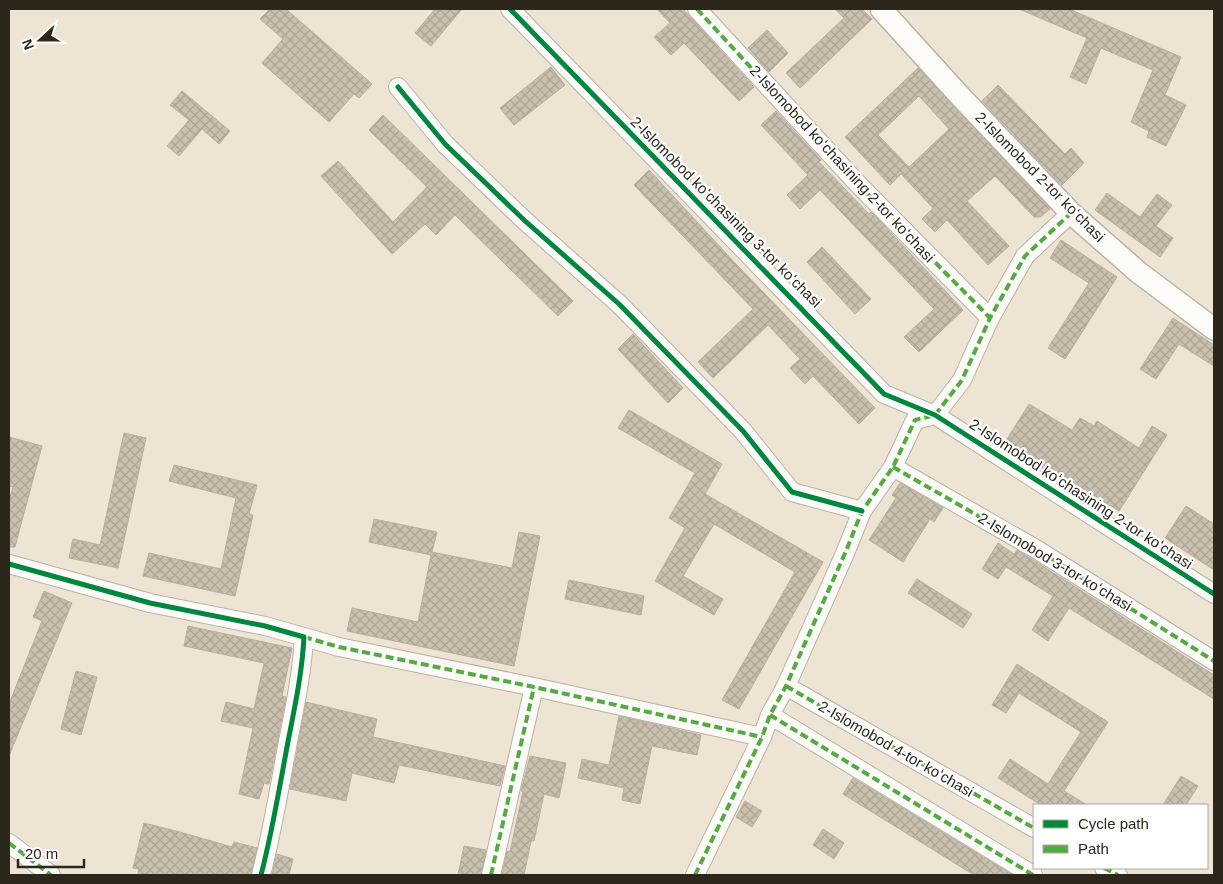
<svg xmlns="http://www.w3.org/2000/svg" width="1223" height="884" viewBox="0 0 1223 884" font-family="Arial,sans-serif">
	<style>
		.building { fill: url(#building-cross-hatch); stroke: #b6aea1; fill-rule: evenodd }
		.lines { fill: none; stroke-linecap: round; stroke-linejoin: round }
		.minor-casing { stroke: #b9b1a4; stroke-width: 20 }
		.tertiary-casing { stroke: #b9b1a4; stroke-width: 24 }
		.minor { stroke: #fcfbf8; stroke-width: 18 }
		.tertiary { stroke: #fcfbf8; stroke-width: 21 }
		.quiet { stroke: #54aa43; stroke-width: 4; stroke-dasharray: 8 4; stroke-linecap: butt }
		.cycleway-casing { stroke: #fff; stroke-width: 8 }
		.cycleway { stroke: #00873e; stroke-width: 5 }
		.labels { text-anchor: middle; stroke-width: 4.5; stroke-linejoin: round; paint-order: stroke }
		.street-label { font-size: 15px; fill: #2d261b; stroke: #fff }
	</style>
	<defs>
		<pattern id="building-cross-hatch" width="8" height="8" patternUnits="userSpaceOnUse" patternTransform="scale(1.25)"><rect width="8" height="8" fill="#c9bfae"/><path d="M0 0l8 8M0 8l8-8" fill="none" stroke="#ada495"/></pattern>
	</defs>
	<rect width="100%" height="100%" fill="#eee4d3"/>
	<!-- building -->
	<path class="building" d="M270 9H286L372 84 359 98 354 94 329 122 262 63 283 39 260 19Z
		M435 9H462L431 46 415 33Z
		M657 9H683L754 87 739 101 684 43 671 55 654 37 670 23Z
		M835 9H862L872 19 800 88 786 73 844 18Z
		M1019 9H1069L1181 57 1165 95 1186 105 1166 146 1147 137 1149 131 1131 122 1153 70 1101 48 1086 84 1070 77 1087 38Z
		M767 30 788 53 769 72 748 48Z
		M551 67 565 85 514 125 500 108Z
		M918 68 1050 209 1040 217H1034L995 176 967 201 1009 246 988 265 947 220 935 232 922 219 933 208 901 174 890 185 845 137ZM919 96 949 129 909 167 878 135Z
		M998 85 1065 154 1071 148 1084 163 1062 185 982 101Z
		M182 91 230 131 219 144 202 129 179 156 167 146 189 120 170 105Z
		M776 111 821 160 819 162 869 214 871 212 879 220 963 310 919 352 904 337 934 309 820 190 800 209 787 195 808 175 761 125Z
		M383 115 573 301 558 316 455 215 436 235 425 224 392 254 321 176 338 161 393 222 427 187 369 130Z
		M649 170 735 263 875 408 859 424 813 376 805 384 790 368 800 359 768 325 713 378 698 362 753 309 634 185Z
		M1107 193 1140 217 1157 194 1172 205 1156 226 1173 238 1160 257 1095 210Z
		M1061 240 1117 277 1065 359 1048 348 1089 283 1050 258Z
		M822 247 871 299 855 314 807 262Z
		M1173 318 1214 345V366L1179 344 1156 379 1140 369Z
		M633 334 683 388 668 403 618 349Z
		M1029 404 1072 430 1080 418 1094 426 1097 421 1139 448 1152 426 1167 435 1119 511 1063 476 1061 480 1004 444Z
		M629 410 722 464 705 494 823 562 739 709 722 700 795 572 714 524 683 576 723 599 714 615 655 581 685 528 669 518 695 473 618 428Z
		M124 433 146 438 118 568 69 558 73 539 100 545Z
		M9 437 42 446 15 547H9V501L13 487 9 486Z
		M174 465 257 485 249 514 253 515 235 596 143 576 149 553 221 569 236 498 169 481Z
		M900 483 943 508 934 522 930 519 903 562 869 540 896 498 892 495Z
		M1186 506 1214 524V570L1165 538Z
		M374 519 437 532 432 552 512 568 519 532 540 536 514 666 347 631 352 608 418 622 431 555 369 542Z
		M998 543 1014 554 1017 550 1022 553 1214 675V699L1069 608 1048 641 1032 630 1053 596 1006 567 998 579 982 569Z
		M917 579 972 614 963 628 908 593Z
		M569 580 644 596 641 615 565 599Z
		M44 591 72 603 9 756V704L42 621 33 617Z
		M188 626 292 648 282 696 286 697 269 784 264 783 259 799 239 794 253 728 221 721 226 702 254 709 264 663 184 646Z
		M1017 664 1108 722 1064 791 1087 805H1041L998 778 1010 759 1048 784 1081 732 1019 693 1006 713 992 705Z
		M76 671 97 677 81 735 61 729Z
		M306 702 377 719 373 737 505 766 500 786 399 765 394 783 352 773 346 801 290 789Z
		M619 716 701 735 697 755 652 746 640 804 622 800 624 788 578 778 582 759 609 765Z
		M530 756 566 763 559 798 544 794 534 841H531L524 875H502L507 851 510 852 523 791H521Z
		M1181 776 1198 786 1186 805H1163Z
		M853 778 1013 875H974L843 794Z
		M745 801 762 811 752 827 736 817Z
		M144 823 180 832 232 847 234 842 257 848 251 875H138L139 869 133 868Z
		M823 829 844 843 834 859 813 845Z
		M464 846 486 850 481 875H458Z
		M277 854 293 859 289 875H272Z"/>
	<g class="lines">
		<!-- minor casing -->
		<g class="minor-casing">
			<path id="minor" d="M510 9 884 394 935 415 1214 594
				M697 9 857 183 990 318
				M398 87 445 144 524 220 619 304 743 431 792 492 862 511
				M935 415 962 380 990 318 1025 256 1071 213
				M893 467 1036 549 1214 661
				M9 564 150 603 265 626 304 637C302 675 294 710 287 747 279 790 272 833 261 875
				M304 637 339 647 534 687 762 737
				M786 686 1034 828
				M770 715 1033 875
				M9 843 51 875
				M1104 868 1118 875
				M491 875 534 687
				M695 875 762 737 770 715 786 686 846 551 862 511 893 467 915 420 935 415"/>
		</g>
		<!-- tertiary casing -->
		<g class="tertiary-casing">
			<path id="tertiary" d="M881 9 960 96 1071 213 1138 272 1214 329"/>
		</g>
		<!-- minor -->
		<use href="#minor" class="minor"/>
		<!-- tertiary -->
		<use href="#tertiary" class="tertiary"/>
		<!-- quiet -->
		<path class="quiet" d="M697 9 857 183 990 318
			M935 415 962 380 990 318 1025 256 1071 213
			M893 467 1036 549 1214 661
			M304 637 339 647 534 687 762 737
			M786 686 1034 828
			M770 715 1033 875
			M9 843 51 875
			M1104 868 1118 875
			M491 875 534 687
			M695 875 762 737 770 715 786 686 846 551 862 511 893 467 915 420 935 415"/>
		<!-- cycleway casing -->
		<g class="cycleway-casing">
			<path id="cycleway" d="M510 9 884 394 935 415 1214 594
				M398 87 445 144 524 220 619 304 743 431 792 492 862 511
				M9 564 150 603 265 626 304 637C302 675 294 710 287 747 279 790 272 833 261 875"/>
		</g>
		<!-- cycleway -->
		<use href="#cycleway" class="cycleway"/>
	</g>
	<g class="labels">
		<!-- street labels -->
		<g class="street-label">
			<text transform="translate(842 164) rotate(47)" y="5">2-Islomobod koʻchasining 2-tor koʻchasi</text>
			<text transform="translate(1040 177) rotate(45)" y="5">2-Islomobod 2-tor koʻchasi</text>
			<text transform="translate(726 212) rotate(45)" y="5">2-Islomobod koʻchasining 3-tor koʻchasi</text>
			<text transform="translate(1081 494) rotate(33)" y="5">2-Islomobod koʻchasining 2-tor koʻchasi</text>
			<text transform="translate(1055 562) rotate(31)" y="5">2-Islomobod 3-tor koʻchasi</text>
			<text transform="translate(896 749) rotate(30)" y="5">2-Islomobod 4-tor koʻchasi</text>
		</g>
	</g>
	<!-- border -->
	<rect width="1223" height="884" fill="none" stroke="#2d261b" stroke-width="20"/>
	<!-- legend -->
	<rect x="1033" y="804" width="175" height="65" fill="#ffffff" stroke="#aba8a4"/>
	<rect x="1043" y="820" width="25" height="8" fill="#00873e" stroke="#aba8a4"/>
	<text x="1078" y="829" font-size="15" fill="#2d261b">Cycle path</text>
	<rect x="1043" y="845" width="25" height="8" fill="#54aa43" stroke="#aba8a4"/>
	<text x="1078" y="854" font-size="15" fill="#2d261b">Path</text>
	<!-- north arrow -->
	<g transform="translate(40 40) rotate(249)" stroke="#ffffff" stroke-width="4" paint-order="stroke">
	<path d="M0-4L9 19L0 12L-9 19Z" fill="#2d261b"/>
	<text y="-8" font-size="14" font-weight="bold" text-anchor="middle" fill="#2d261b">N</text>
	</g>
	<!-- scale -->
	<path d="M18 859v8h66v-8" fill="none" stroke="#2d261b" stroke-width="2.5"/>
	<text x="25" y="859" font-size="15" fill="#2d261b" stroke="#ffffff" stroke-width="4" paint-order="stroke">20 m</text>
</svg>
